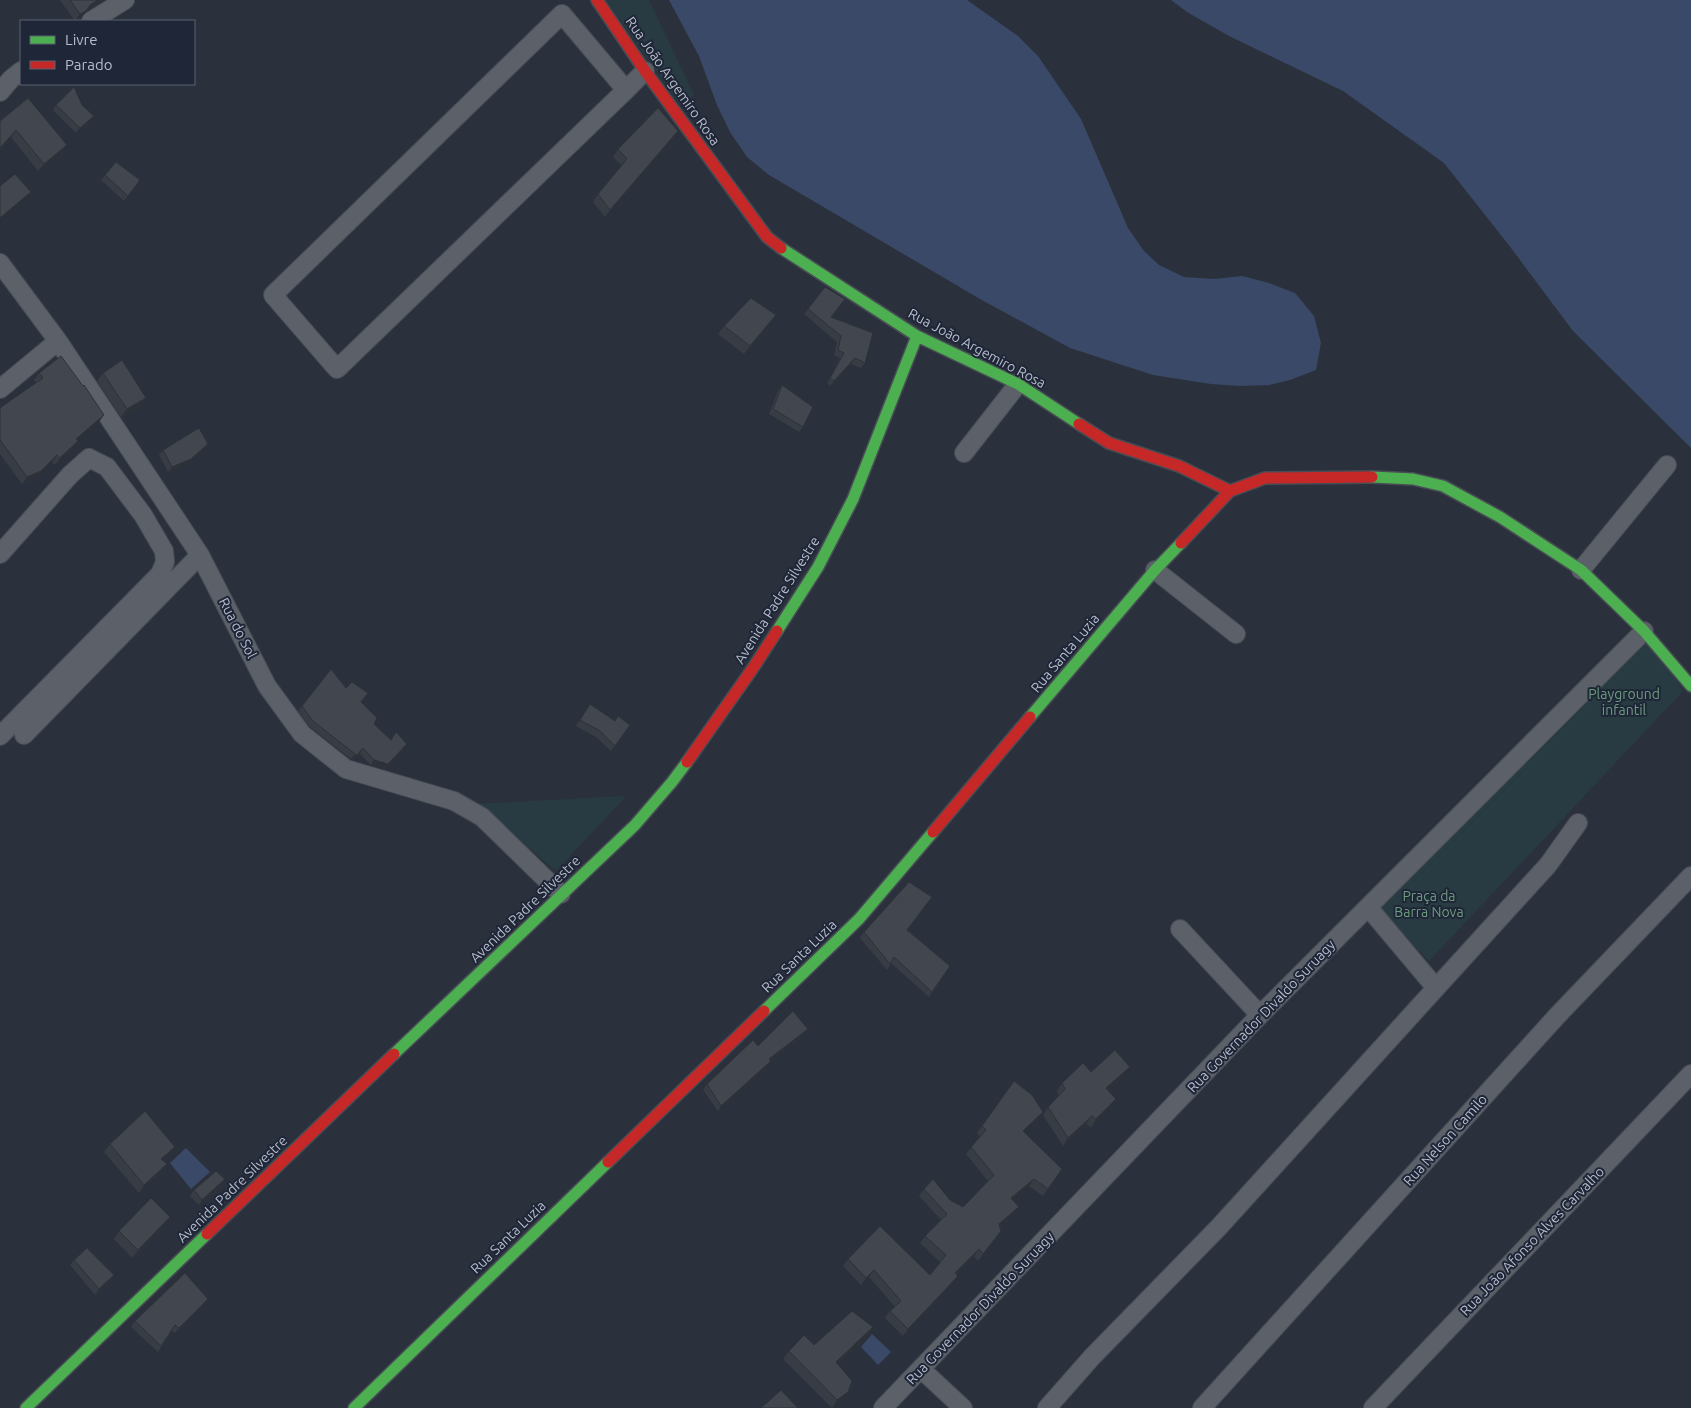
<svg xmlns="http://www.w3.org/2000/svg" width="1691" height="1408" viewBox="0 0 1691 1408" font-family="Ubuntu,sans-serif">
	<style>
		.green { fill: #283b42 }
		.water { fill: #3a4967 }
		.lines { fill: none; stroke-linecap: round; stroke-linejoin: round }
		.street-casing { stroke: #484c55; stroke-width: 20 }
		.fast-casing { stroke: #484c55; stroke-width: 14 }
		.jam-casing { stroke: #484c55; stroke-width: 14 }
		.street { stroke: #5c6069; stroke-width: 18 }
		.fast { stroke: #4caf50; stroke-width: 11 }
		.jam { stroke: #c62828; stroke-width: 11 }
		.wall { fill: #383c44 }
		.shaded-wall { fill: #2e3137 }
		.building { fill: #41464f; stroke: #2e3137 }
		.labels { text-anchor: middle; stroke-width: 4; stroke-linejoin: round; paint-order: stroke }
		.street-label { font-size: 14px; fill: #b7bdcc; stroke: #1e2637 }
		.park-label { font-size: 14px; fill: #6d9d7d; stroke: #1e2637 }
	</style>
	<rect width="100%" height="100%" fill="#2b313c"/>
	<!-- green -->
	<path class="green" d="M606 0H649L694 95 680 105Z
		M1645 629 1683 691 1429 961 1373 904Z
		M626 796 556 871 477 804Z"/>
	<!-- water -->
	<path class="water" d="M669 0H967L1018 36 1038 56 1081 119 1128 228 1144 251 1159 265 1184 277 1214 279 1242 276 1269 283 1295 293 1314 316 1321 343 1316 370 1290 380 1269 385 1240 386 1211 384 1153 375 1070 348 980 299 769 175 747 157 730 132 717 105 699 56Z
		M1171 0H1691V448L1573 331 1508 244 1444 163 1343 91 1229 36 1187 12Z
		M186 1148 210 1172 191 1189 170 1163Z
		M872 1334 891 1352 878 1365 861 1347Z"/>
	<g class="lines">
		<!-- street casing -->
		<g class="street-casing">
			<path id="street" d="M91 21 125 0
				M626 90 562 14 273 295 337 369 626 90 645 71
				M0 92 11 79 21 71
				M0 263 58 341 200 555 267 686 302 734 346 769 454 801 482 817 561 894
				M0 389 58 341
				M964 453 1018 384
				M0 554 70 475 89 458 107 467 143 515 164 551 165 562 160 574 0 736
				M1155 570 1236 634
				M1581 570 1667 465
				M24 735 200 555
				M1368 907 1436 988
				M1180 929 1260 1015
				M921 1369 963 1408
				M883 1408 1260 1015 1644 631
				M1047 1408 1092 1357 1219 1227 1436 988 1548 865 1578 823
				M1202 1408 1556 1017 1691 876
				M1373 1408 1691 1074"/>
		</g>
		<!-- fast casing -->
		<g class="fast-casing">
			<path id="fast" d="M781 248 917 336 1018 384 1079 424
				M1372 477 1413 479 1443 486 1500 517 1581 570 1644 631 1691 686
				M777 631 818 567 853 499 917 336
				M1030 717 1155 570 1181 543
				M764 1011 859 919 933 832
				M394 1054 635 825 672 782 687 762
				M26 1408 207 1234
				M354 1408 608 1162"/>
		</g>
		<!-- jam casing -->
		<g class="jam-casing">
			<path id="jam" d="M597 0 645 71 767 237 781 248
				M1079 424 1109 443 1179 466 1230 491 1265 478 1372 477
				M1181 543 1230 491
				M687 762 753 668 777 631
				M933 832 1030 717
				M608 1162 764 1011
				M207 1234 394 1054"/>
		</g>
		<!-- street -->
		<use href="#street" class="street"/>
		<!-- fast -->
		<use href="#fast" class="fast"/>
		<!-- jam -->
		<use href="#jam" class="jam"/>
	</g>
	<!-- wall -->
	<path class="wall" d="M60 0H105L85 12 81 18 76 21H75Z
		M56 105H82L91 121 76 133 53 110Z
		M0 121 62 153 38 171 11 137 0 150Z
		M673 139 605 217 593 202 598 194 622 166 613 157 618 149Z
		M105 175 140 180 124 201 101 180Z
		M825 287 841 305 831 317 865 363 861 368 851 364 830 386 827 384 840 358 834 355 837 342 804 314Z
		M776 315 771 323 744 354 718 334 724 326Z
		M39 373 99 422 78 440V441L73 448 55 465 52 462 36 477 22 484 0 454V408L36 383 34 380Z
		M103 373 146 398 141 406 121 417 97 381Z
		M782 385 803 427 799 432 769 414 778 391Z
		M163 450H204L188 464 168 472 159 455Z
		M346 688 361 702 374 724 391 740 407 744 404 749 384 769 371 765 360 754 353 760 351 759 310 727 298 711 302 706Z
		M586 710 615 721 618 716 630 725 611 751 596 737 576 726Z
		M908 930 950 966 929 997 891 963 887 970 860 938 864 932Z
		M804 1034 771 1061 767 1067 718 1111 703 1090 707 1084 758 1046Z
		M1091 1072 1125 1075 1108 1090 1110 1107 1091 1127 1086 1124 1063 1146 1043 1115 1048 1107 1059 1096 1057 1091 1062 1083Z
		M1014 1081 1038 1119 1024 1132 1062 1169 1043 1196 1029 1186 1012 1200 1014 1214 1000 1226 1001 1231 978 1261 974 1256 956 1274 953 1283 903 1336 885 1318 890 1311 895 1307 869 1277 861 1285 843 1266 848 1259 930 1275 940 1262 920 1243 925 1236 941 1220 919 1196 924 1189 950 1200 963 1207 988 1181 966 1154 980 1136 977 1133Z
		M110 1144 175 1147 169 1154 163 1160 167 1164 161 1172 139 1193 104 1152Z
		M222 1185 199 1205 190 1196 194 1190Z
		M170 1217 165 1225 132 1258 114 1239 119 1231Z
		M74 1260 114 1275 111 1280 95 1295 70 1265Z
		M204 1304 175 1333 172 1331 158 1352 131 1327 135 1321Z
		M873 1327 868 1335 837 1364 843 1399 832 1408 783 1359 789 1351 814 1345Z"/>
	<!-- shaded-wall -->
	<path class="shaded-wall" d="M98 0H105L85 12 90 5Z
		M86 11 81 18 75 21 80 14Z
		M94 116 91 121 76 133 80 128Z
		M16 130 11 137 0 150V149Z
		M678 131 673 139 605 217 610 210Z
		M67 145 62 153 38 171 44 164Z
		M31 192 27 197 0 220V218Z
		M776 315 771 323 744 354 750 346Z
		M855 358 851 364 830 386 834 381Z
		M146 398 141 406 121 417 127 409Z
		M104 415 99 422 72 446 76 439Z
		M78 441 73 448 55 465 60 458Z
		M208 444 204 450 188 464 168 472 172 467Z
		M57 455 52 462 36 477 22 484 27 477Z
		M407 744 404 749 384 769 371 765 374 760Z
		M363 748 360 754 353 760 351 759 355 754Z
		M808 1029 804 1034 766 1065 769 1059Z
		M771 1061 767 1067 718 1111 721 1106Z
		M1130 1067 1125 1075 1101 1096 1106 1088Z
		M1116 1099 1110 1107 1091 1127 1096 1119Z
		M1043 1112 1038 1119 1018 1138 1023 1131Z
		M1092 1116 1086 1124 1063 1146 1068 1138Z
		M175 1147 169 1154 156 1167 161 1159Z
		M167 1164 161 1172 139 1193 144 1185Z
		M225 1179 222 1185 199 1205 202 1200Z
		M1034 1179 1029 1186 1006 1206 1011 1198Z
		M1019 1207 1014 1214 994 1231 999 1224Z
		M170 1217 165 1225 132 1258 138 1250Z
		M979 1249 974 1256 950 1280 955 1273Z
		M874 1270 869 1277 861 1285 866 1278Z
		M114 1275 111 1280 95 1295 99 1289Z
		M958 1276 953 1283 903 1336 908 1329Z
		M208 1299 204 1304 175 1333 179 1328Z
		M873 1327 868 1335 830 1370 836 1362Z
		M848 1392 843 1399 832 1408 837 1400Z"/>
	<!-- building -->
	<path class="building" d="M70 0H98L90 5 86 11 80 14Z
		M74 87 82 105 94 116 80 128 56 105Z
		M28 98 67 145 44 164 16 130 0 148V121Z
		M658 108 678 131 610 210 598 194 627 159 618 149Z
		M116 162 140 180 128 196 105 175Z
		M15 174 31 192 0 218V186Z
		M825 287 845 299 831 317 873 333 865 363 855 358 834 381 830 378 844 353 838 350 841 336 808 309Z
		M751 298 776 315 750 346 724 326Z
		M61 356 83 386 84 385 104 415 76 439 78 441 60 458 57 455 41 471 27 477 0 440V408L14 398 43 378 39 373Z
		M122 360 146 398 127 409 103 373Z
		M782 385 813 407 803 427 773 409Z
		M199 428 208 444 191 459 172 467 163 450Z
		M331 669 346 688 352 682 368 693 361 702 377 718 374 724 391 740 396 732 407 744 388 764 374 760 363 748 357 755 355 754 313 721 302 706Z
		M590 704 615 721 618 716 630 725 615 746 600 731 580 720Z
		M909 882 932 897 907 930 950 966 932 992 894 957 890 964 864 932Z
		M793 1011 808 1029 769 1059 771 1061 721 1106 707 1084 753 1040 758 1046Z
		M1115 1050 1130 1067 1106 1088 1116 1099 1096 1119 1092 1116 1068 1138 1048 1107 1065 1089 1062 1083 1083 1063 1091 1072Z
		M1014 1081 1032 1095 1043 1112 1023 1131 1062 1169 1048 1189 1034 1179 1011 1198 1019 1207 999 1224 1001 1231 983 1254 979 1249 955 1273 958 1276 908 1329 890 1311 901 1301 874 1270 866 1278 848 1259 880 1226 930 1275 946 1255 925 1236 947 1214 924 1189 933 1179 950 1200 963 1207 994 1175 971 1147 986 1130 982 1126Z
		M145 1111 175 1147 161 1159 167 1164 144 1185 110 1144Z
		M216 1171 225 1179 202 1200 194 1190Z
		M151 1198 170 1217 138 1250 119 1231Z
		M87 1248 114 1275 99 1289 74 1260Z
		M185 1273 208 1299 179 1328 175 1325 161 1346 135 1321Z
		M852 1311 873 1327 836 1362 852 1381 848 1392 837 1400 789 1351 804 1335 814 1345Z
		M781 1390 798 1408H761Z"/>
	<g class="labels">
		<!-- street labels -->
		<g class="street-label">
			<text transform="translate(673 81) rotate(55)" y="5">Rua João Argemiro Rosa</text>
			<text transform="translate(977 348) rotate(28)" y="5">Rua João Argemiro Rosa</text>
			<text transform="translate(777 600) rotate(-58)" y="5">Avenida Padre Silvestre</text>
			<text transform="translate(238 628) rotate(63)" y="5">Rua do Sol</text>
			<text transform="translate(1065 653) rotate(-50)" y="5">Rua Santa Luzia</text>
			<text transform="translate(525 909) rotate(-44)" y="5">Avenida Padre Silvestre</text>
			<text transform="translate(799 956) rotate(-44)" y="5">Rua Santa Luzia</text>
			<text transform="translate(1261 1016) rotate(-46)" y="5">Rua Governador Divaldo Suruagy</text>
			<text transform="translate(1445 1140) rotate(-48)" y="5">Rua Nelson Camilo</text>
			<text transform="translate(232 1189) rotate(-44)" y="5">Avenida Padre Silvestre</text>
			<text transform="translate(508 1237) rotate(-44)" y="5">Rua Santa Luzia</text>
			<text transform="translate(1532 1241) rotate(-46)" y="5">Rua João Afonso Alves Carvalho</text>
			<text transform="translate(980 1308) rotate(-46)" y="5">Rua Governador Divaldo Suruagy</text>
		</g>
		<!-- park labels -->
		<g class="park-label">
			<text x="1624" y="699">Playground<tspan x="1624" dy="16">infantil</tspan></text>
			<text x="1429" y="901">Praça da<tspan x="1429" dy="16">Barra Nova</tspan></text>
		</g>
	</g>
	<!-- legend -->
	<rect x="20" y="20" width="175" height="65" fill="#1e2637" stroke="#5b6273"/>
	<rect x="30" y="36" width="25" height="8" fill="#4caf50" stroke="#5b6273"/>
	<text x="65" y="45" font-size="15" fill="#b7bdcc">Livre</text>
	<rect x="30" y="61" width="25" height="8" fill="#c62828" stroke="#5b6273"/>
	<text x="65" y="70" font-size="15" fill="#b7bdcc">Parado</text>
</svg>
